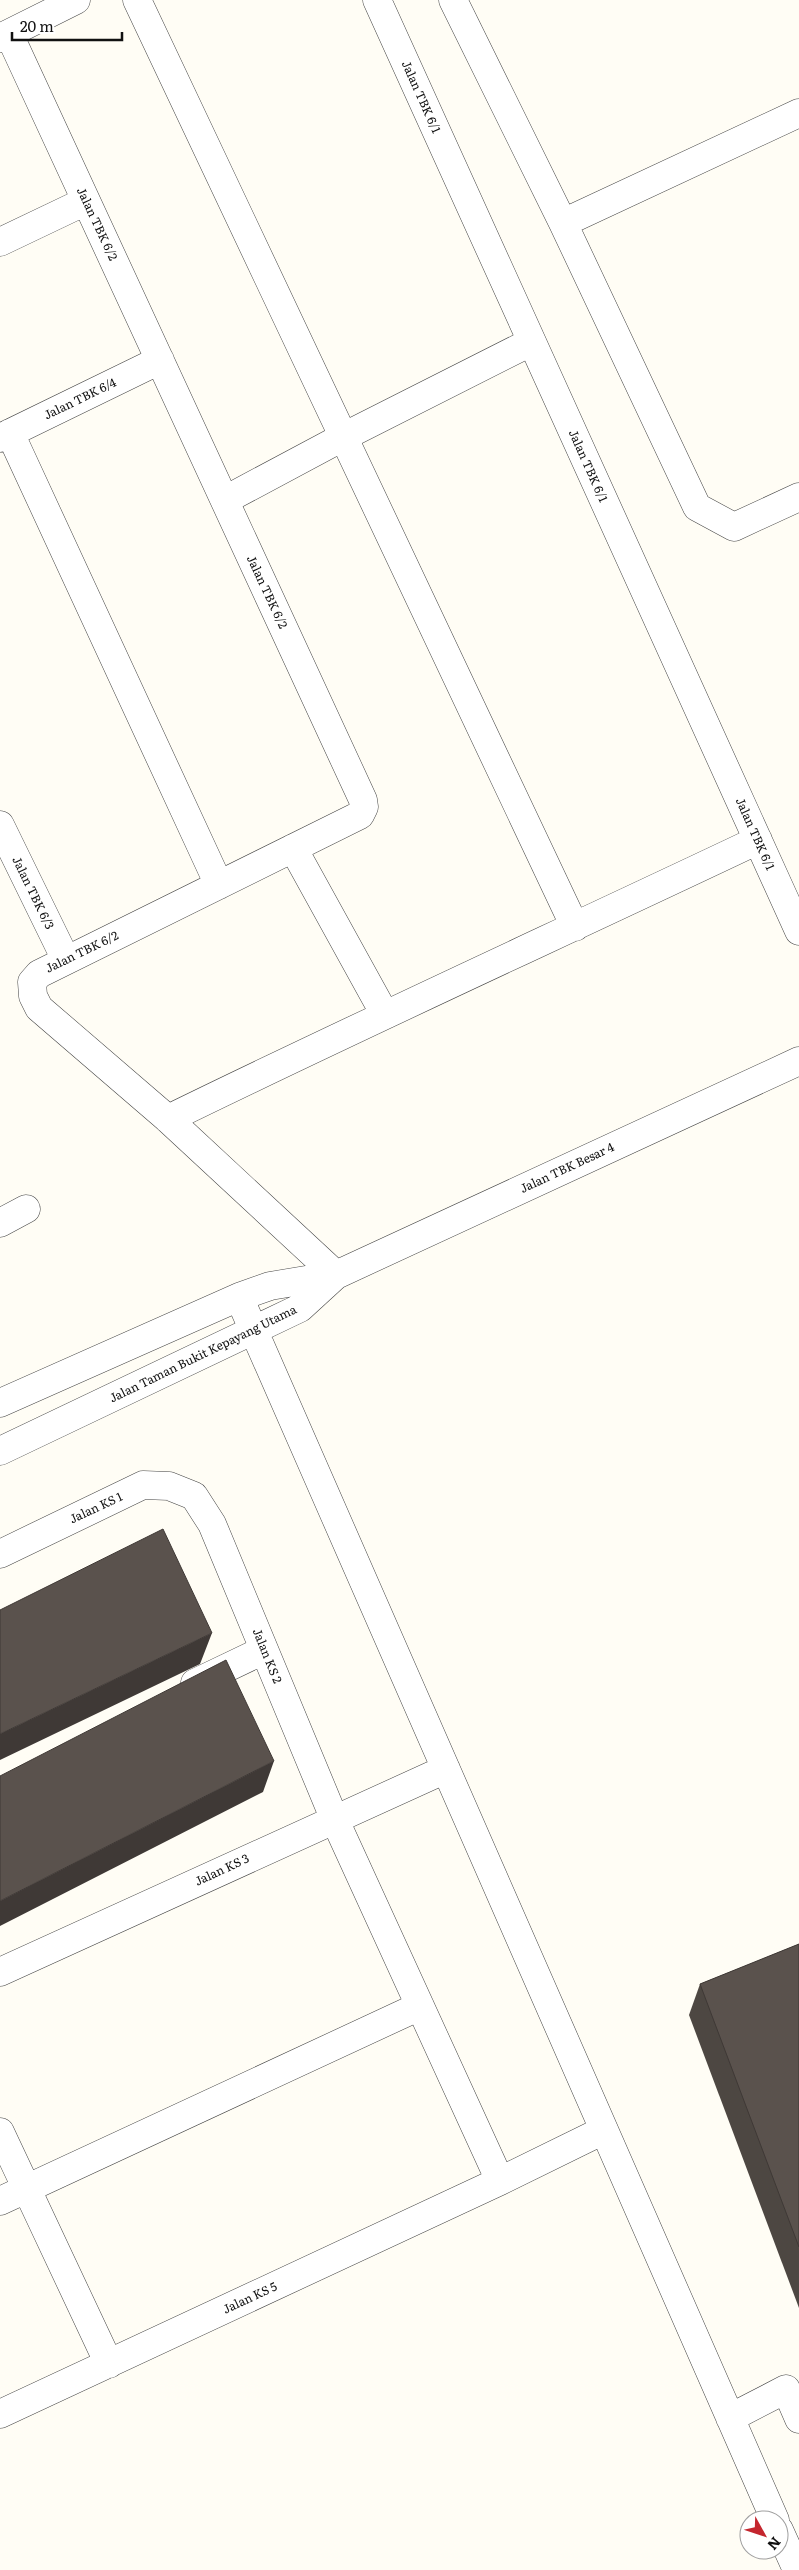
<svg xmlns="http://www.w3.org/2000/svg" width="799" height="2570" viewBox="0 0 799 2570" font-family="Literata,serif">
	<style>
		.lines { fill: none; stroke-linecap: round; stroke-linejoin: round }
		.minor-casing { stroke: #444; stroke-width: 29 }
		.minor { stroke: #fff; stroke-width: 28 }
		.wall { fill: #4d4742 }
		.shaded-wall { fill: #3f3936 }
		.building { fill: #5a524d; stroke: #3f3936 }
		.labels { text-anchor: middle; stroke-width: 5; stroke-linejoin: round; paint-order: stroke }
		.street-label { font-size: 12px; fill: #111; stroke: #fff }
	</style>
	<rect width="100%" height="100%" fill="#fffdf5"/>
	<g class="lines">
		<!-- minor casing -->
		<g class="minor-casing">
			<path id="minor" d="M137 0 575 927
				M377 0 799 931
				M453 0 563 223 697 507 734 527 799 497
				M9 34 363 800 364 807 360 815 39 974 32 982 33 996 39 1008 168 1119 336 1275
				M0 38 76 0
				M563 223 799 113
				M0 242 86 201
				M10 433 219 885
				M0 438 160 360
				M225 500 343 437 531 342
				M0 825 66 960
				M293 848 384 1013
				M168 1119C364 1023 562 933 758 840
				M0 1223 26 1209
				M239 1297 775 2520
				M0 1403 239 1297 270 1286 336 1275 799 1061
				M0 1451 300 1308 336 1275
				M0 1554 143 1485 169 1486 194 1496 212 1524 334 1818 500 2181
				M195 1683 264 1650
				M0 1972 446 1769
				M0 2132 109 2364
				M0 2201 420 2006
				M0 2414 500 2181 604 2130
				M730 2418 786 2389 799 2419
				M779 2530 797 2570"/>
		</g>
		<!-- minor -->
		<use href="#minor" class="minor"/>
	</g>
	<!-- wall -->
	<path class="wall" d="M799 1944V2308L689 2015 700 1984Z"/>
	<!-- shaded-wall -->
	<path class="shaded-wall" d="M212 1633 200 1664 0 1760V1734Z
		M274 1761 263 1792 0 1926V1901Z"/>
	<!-- building -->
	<path class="building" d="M163 1529 212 1633 0 1734V1610Z
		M226 1660 274 1761 0 1901V1776Z
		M799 1944V2247L700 1984Z"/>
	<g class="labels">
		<!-- street labels -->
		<g class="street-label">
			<text transform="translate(421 97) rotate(66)" y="4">Jalan TBK 6/1</text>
			<text transform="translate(97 224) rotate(65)" y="4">Jalan TBK 6/2</text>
			<text transform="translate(80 399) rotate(-26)" y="4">Jalan TBK 6/4</text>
			<text transform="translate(588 466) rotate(66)" y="4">Jalan TBK 6/1</text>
			<text transform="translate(267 592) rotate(65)" y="4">Jalan TBK 6/2</text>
			<text transform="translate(755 834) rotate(66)" y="4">Jalan TBK 6/1</text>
			<text transform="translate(33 893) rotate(64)" y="4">Jalan TBK 6/3</text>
			<text transform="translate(82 952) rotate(-26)" y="4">Jalan TBK 6/2</text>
			<text transform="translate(567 1168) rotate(-25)" y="4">Jalan TBK Besar 4</text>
			<text transform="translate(203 1354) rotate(-26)" y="4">Jalan Taman Bukit Kepayang Utama</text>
			<text transform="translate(96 1508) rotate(-25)" y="4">Jalan KS 1</text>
			<text transform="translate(267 1656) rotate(68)" y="4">Jalan KS 2</text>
			<text transform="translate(222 1870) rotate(-25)" y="4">Jalan KS 3</text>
			<text transform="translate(250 2298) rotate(-25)" y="4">Jalan KS 5</text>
		</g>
	</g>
	<!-- north arrow -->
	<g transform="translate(764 2535) rotate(130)"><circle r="24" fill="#ffffff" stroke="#a0a0a0"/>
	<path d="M0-4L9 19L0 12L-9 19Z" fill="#c4262e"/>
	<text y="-8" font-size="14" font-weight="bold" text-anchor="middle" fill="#111111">N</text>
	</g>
	<!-- scale -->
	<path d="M12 32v8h110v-8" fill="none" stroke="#111111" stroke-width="2.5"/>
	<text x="20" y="32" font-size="15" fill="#111111" stroke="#ffffff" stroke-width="4" paint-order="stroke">20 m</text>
</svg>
